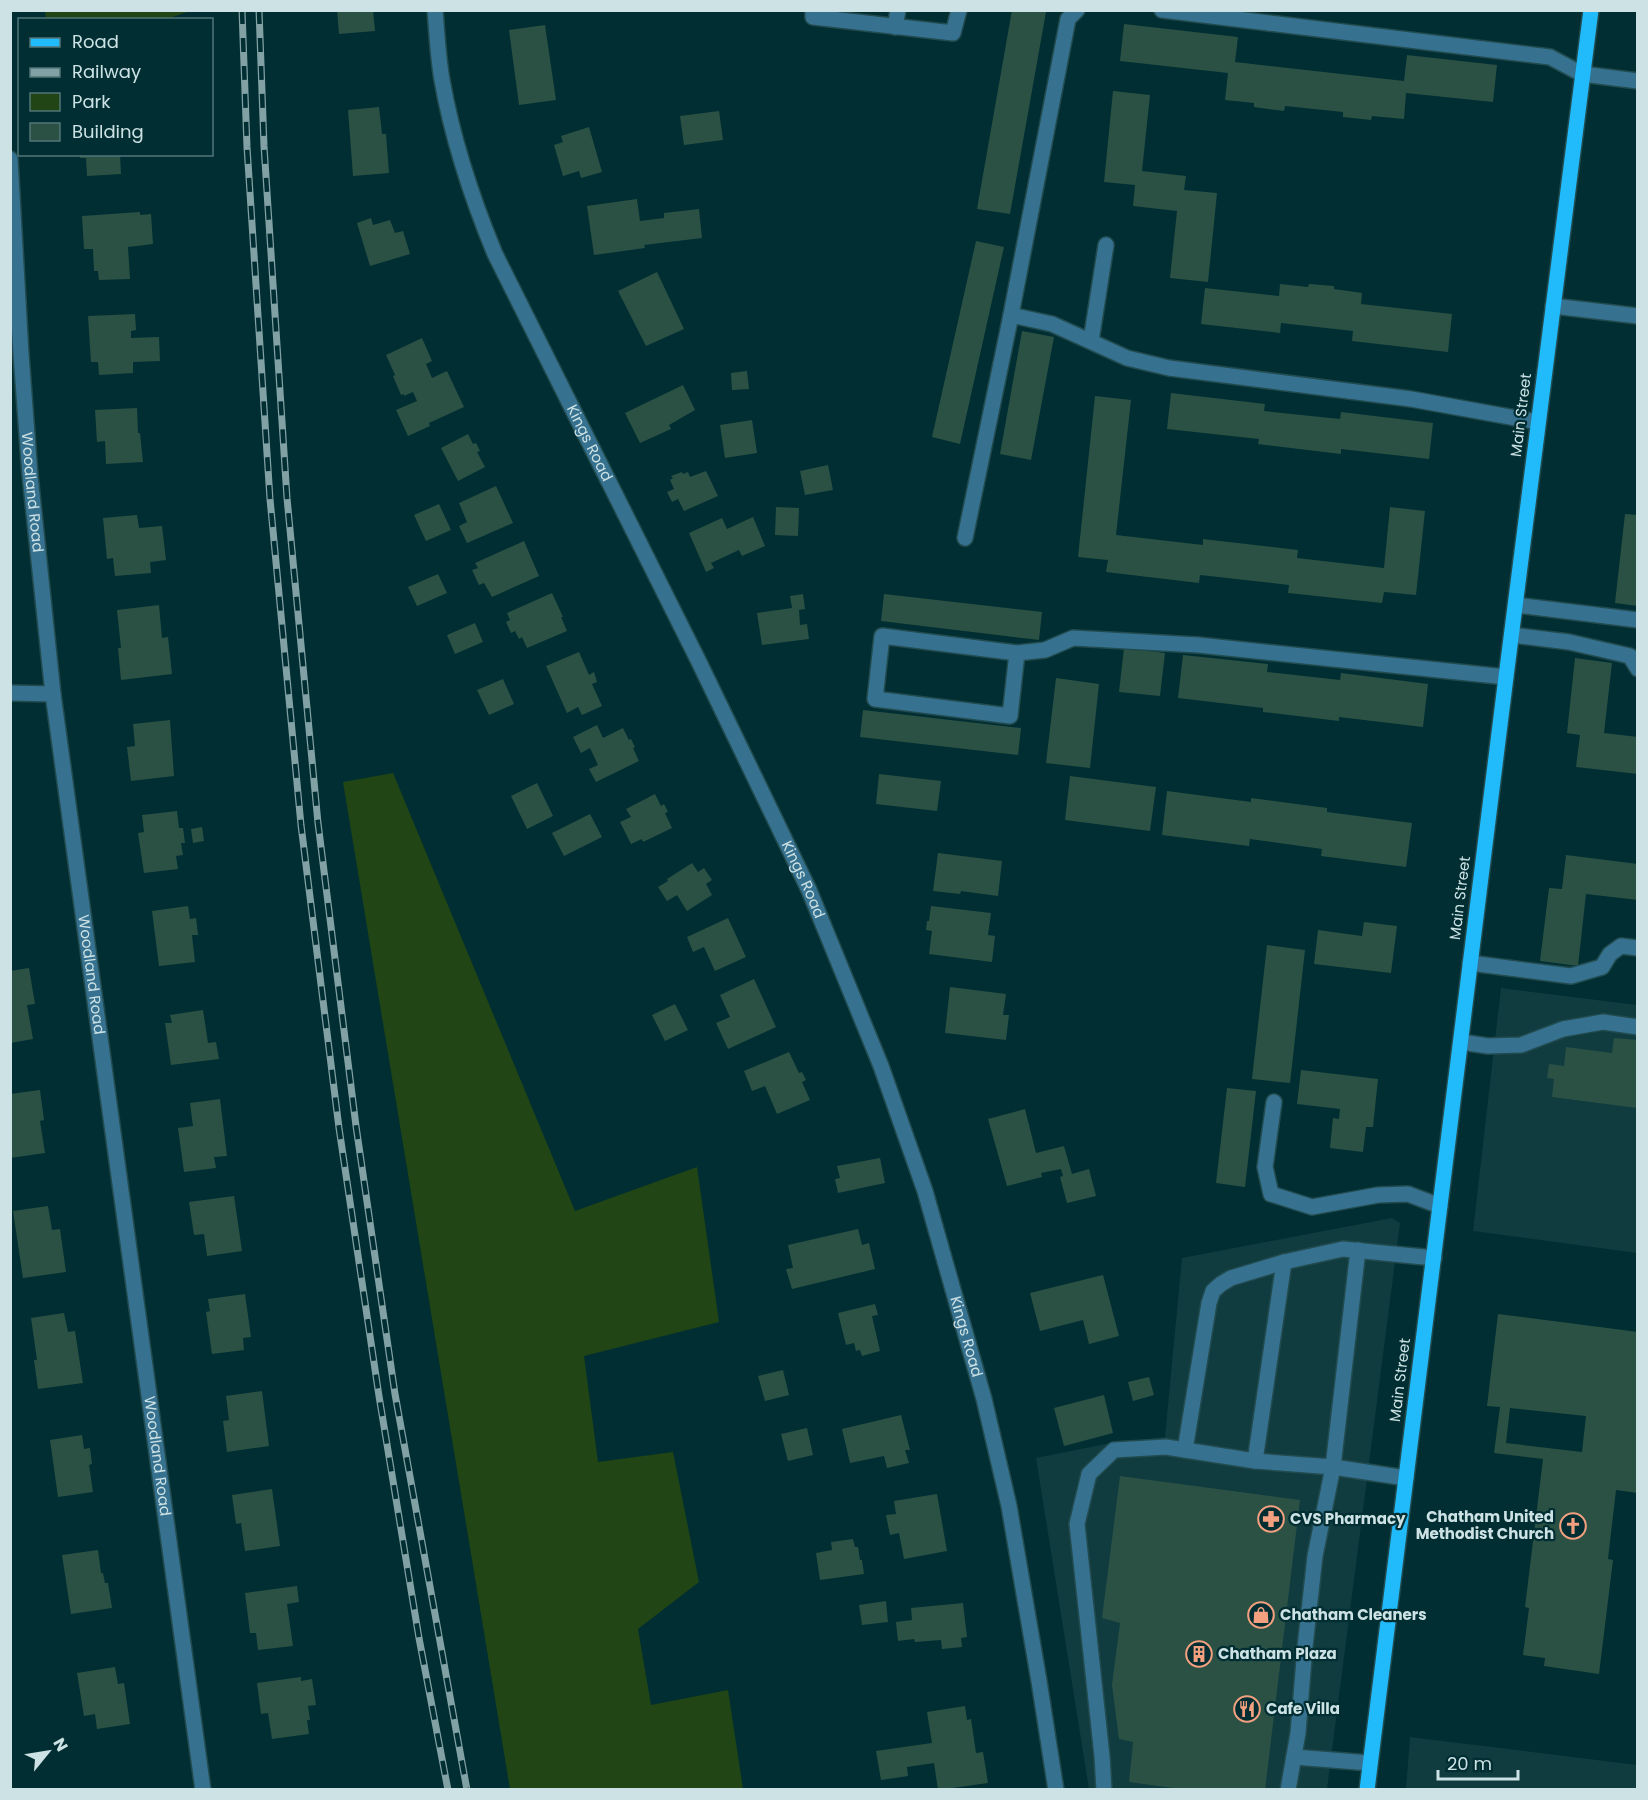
<svg xmlns="http://www.w3.org/2000/svg" width="1648" height="1800" viewBox="0 0 1648 1800" font-family="Poppins,sans-serif">
	<style>
		.built { fill: #103c40 }
		.green { fill: #214515 }
		.building { fill: #2b5144; fill-rule: evenodd }
		.lines { fill: none; stroke-linecap: round; stroke-linejoin: round }
		.minor-casing { stroke: #214b4e; stroke-width: 18 }
		.major-casing { stroke: #214b4e; stroke-width: 18 }
		.minor { stroke: #367190; stroke-width: 15 }
		.major { stroke: #21bafb; stroke-width: 15 }
		.rail-casing { stroke: #82a1a4; stroke-width: 7 }
		.rail { stroke: #002e32; stroke-width: 4.5; stroke-dasharray: 14; stroke-linecap: butt }
		.labels { text-anchor: middle; stroke-width: 4.5; stroke-linejoin: round; paint-order: stroke }
		.street-label { font-size: 15px; fill: #cce2e4; stroke: #002e32 }
		.poi-label { font-size: 15px; font-weight: bold; fill: #cce2e4; stroke: #002e32; text-anchor: start }
	</style>
	<rect width="100%" height="100%" fill="#002e32"/>
	<!-- built -->
	<path class="built" d="M1501 988 1637 1005V1253L1473 1231Z
		M1392 1218 1400 1223 1327 1789H1089L1036 1458 1106 1444 1165 1437 1182 1258Z
		M1410 1737 1637 1765V1789H1406Z"/>
	<!-- green -->
	<path class="green" d="M45 11V10L190 11 167 19H46Z
		M393 773 575 1211 697 1167 719 1322 584 1356 598 1462 673 1452 699 1582 638 1629 651 1705 728 1690 743 1789H510L343 782Z"/>
	<!-- building -->
	<path class="building" d="M337 10H373L375 31 339 34Z
		M1012 10 1046 12 1010 214 977 209Z
		M1124 24 1238 37 1235 62 1404 81 1407 55 1497 65 1493 102 1406 93 1404 119 1372 116 1371 120 1343 117V112L1285 106 1284 111 1254 107V103L1225 100 1228 73 1120 61Z
		M545 25 556 100 519 105 509 30Z
		M1113 91 1150 95 1142 171 1186 176 1184 190 1217 193 1208 282 1170 278 1177 211 1133 206 1135 185 1104 182Z
		M379 107 382 134H386L389 173 353 176 348 110Z
		M719 111 723 140 684 145 680 116Z
		M589 127 602 172 581 178 579 171 563 176 554 145 563 142 561 136Z
		M80 154H120L121 174 87 176 86 158H80Z
		M637 199 640 221 664 218V213L699 209 702 238 644 245 645 248 594 255 587 206Z
		M140 212V215L151 214 153 244 128 247 130 279 99 280 98 271H94L93 249H84L82 216Z
		M371 218 373 225 390 220 395 233 403 231 410 254 370 266 357 223Z
		M976 241 1004 247 960 444 932 437Z
		M657 272 684 329 646 346 618 291Z
		M1280 284 1308 287 1309 284 1334 286V289L1362 293 1361 304 1452 314 1448 352 1352 341 1353 331 1281 323 1280 333 1201 324 1205 288 1279 296Z
		M135 314 136 330 131 331V338L159 337 160 361 133 362V373L99 375 98 362H91L88 316Z
		M1022 331 1054 337 1031 460 1000 454Z
		M422 338 432 361 426 364 432 378 447 371 464 407 429 423 430 426 408 436 396 410 417 401 413 392 404 396V394L401 395 393 376 395 375 386 355Z
		M747 371 749 389 732 390 731 373Z
		M683 385 695 410 669 425 671 429 640 443 625 413Z
		M1171 393 1265 404 1264 411 1340 419 1341 412 1433 423 1429 459 1341 449V454L1258 444 1259 439 1167 429Z
		M1095 396 1131 400 1116 535 1203 545V539L1298 550 1297 558 1384 568 1390 507 1425 511 1416 595 1384 592 1382 603 1288 593 1289 585 1200 575 1199 583 1106 572 1108 560 1078 557Z
		M137 408 138 433H140L143 462 106 464 105 441 97 442 95 410Z
		M752 420 757 453 725 458 720 425Z
		M468 434 473 444 476 443 480 451 477 452 485 467 458 481 441 448Z
		M828 465 833 490 805 495 800 471Z
		M706 471 718 496 684 511 678 499 672 502 667 492 674 489 670 480 673 478 671 476 682 472 683 474 688 472 690 477Z
		M496 486 513 523 467 543 459 526 467 522 459 503Z
		M439 504 451 530 426 541 414 515Z
		M776 507 799 508 798 536 775 535Z
		M1625 514 1638 515V606L1615 603Z
		M137 515 139 528 162 526 166 560 150 562 151 573 115 576 113 558 107 559 103 518Z
		M753 517 765 546 742 556 739 550 711 563 714 568 706 572 689 533 722 518 727 529Z
		M524 541 539 576 492 597 484 583 479 585 472 570 478 568 475 563Z
		M438 574 447 593 417 606 408 587Z
		M552 593 563 617H561L567 631 527 648 522 637 519 639 515 631 511 633 506 622 510 620 507 613Z
		M803 594 805 609 799 610 800 625 807 624 809 639 762 645 757 613 792 608 790 596Z
		M884 594 1042 612 1039 640 881 621Z
		M159 605 162 638 168 637 172 674 121 680 118 648H121L117 610Z
		M475 623 483 642 455 654 447 635Z
		M1124 648 1165 653 1160 696 1119 692Z
		M579 652 589 675 594 672 597 682 592 684 602 706 582 715 578 707 567 713 546 666Z
		M1183 655 1268 664 1267 672 1340 680 1341 673 1428 684 1423 727 1339 717V721L1263 712V708L1178 698Z
		M1575 658 1612 663 1604 733 1638 737V774L1576 767 1580 735 1567 733Z
		M1056 678 1099 684 1090 768 1046 763Z
		M503 679 514 704 489 715 477 690Z
		M863 710 1021 728 1018 755 860 737Z
		M170 720 174 776 131 781 127 747 135 746 133 724Z
		M597 725 603 738 623 728 629 740 631 739 635 747 633 748 639 761 596 782 589 769 598 765 590 748 581 753 573 737Z
		M879 774 941 781 937 811 876 804Z
		M1070 776 1156 787 1150 831 1065 820Z
		M537 783 553 816 527 829 511 796Z
		M1167 791 1251 802V798L1327 808V812L1412 823 1406 867 1321 856 1322 849 1250 839 1249 846 1162 835Z
		M655 794 661 806 664 804 668 812 665 813 672 828 643 842 642 839 631 844 620 822 631 817 626 809Z
		M177 811 179 828H183L185 843H181L183 855 176 856 178 869 144 873 138 833 144 832 142 815Z
		M590 814 602 837 564 856 552 833Z
		M202 827 204 841 193 843 191 829Z
		M938 853 1002 861 998 896 961 891 960 894 933 891Z
		M1566 855 1638 864V900L1586 894 1578 966 1540 961 1549 888 1562 889Z
		M692 863 698 872 704 868 712 880 706 884 712 895 687 911 677 895 667 901 658 887 668 881 667 879Z
		M188 906 190 919 196 918 198 935H192L195 962 159 966 152 911Z
		M931 906 991 913 988 935 995 936 992 962 929 954 932 931 926 930 927 921H929Z
		M728 918 746 957 715 971 704 947 693 952 687 937Z
		M1364 922 1397 926 1391 973 1314 964 1318 930 1362 936Z
		M1267 945 1305 950 1290 1083 1252 1079Z
		M29 968 35 1004 27 1005 33 1039 10 1043V971Z
		M754 979 776 1027 728 1049 716 1023 730 1017 720 995Z
		M950 987 1006 994 1003 1015H1009L1006 1040 945 1033Z
		M675 1004 688 1030 665 1041 652 1015Z
		M203 1010 208 1043 216 1042 219 1059 171 1065 165 1023H172L170 1015Z
		M1614 1038 1638 1040 1636 1082H1638L1637 1108 1552 1097 1554 1079 1547 1078 1549 1064 1564 1066 1566 1047 1612 1053Z
		M789 1052 799 1073 802 1072 806 1080 802 1082 810 1100 777 1114 765 1086 752 1091 744 1071Z
		M1301 1070 1378 1079 1373 1127H1366L1363 1152 1330 1148 1333 1118 1339 1119 1340 1109 1297 1104Z
		M1227 1088 1256 1091 1245 1187 1216 1183Z
		M40 1090 44 1120 40 1121 45 1153 10 1158V1094Z
		M220 1099 227 1156 214 1157 216 1168 184 1172 178 1128 193 1126 190 1103Z
		M1025 1109 1036 1153 1064 1146 1072 1174 1089 1169 1096 1196 1067 1203 1060 1177 1063 1176 1061 1169 1041 1173 1042 1177 1007 1186 988 1119Z
		M880 1158 885 1183 838 1193 835 1179 840 1178 837 1166Z
		M234 1196 242 1251 207 1256 204 1234 194 1235 189 1202Z
		M48 1206 52 1230 60 1229 66 1272 23 1278 13 1211Z
		M858 1229 862 1245 869 1243 875 1269 792 1289 786 1269 793 1268 788 1245Z
		M1103 1275 1119 1336 1089 1344 1083 1320 1040 1331 1030 1293Z
		M245 1294 251 1337 243 1338 244 1350 212 1354 206 1312 210 1311 208 1299Z
		M875 1304 878 1315 872 1316 880 1351 862 1356 860 1350 856 1351 854 1343 846 1345 838 1313Z
		M64 1313 68 1332 75 1331 83 1383 38 1389 34 1360H37L31 1318Z
		M1498 1314 1638 1332V1493L1616 1490 1608 1559 1613 1560 1599 1674 1544 1666 1545 1658 1523 1655 1529 1608 1525 1607 1543 1459 1494 1453 1500 1407 1487 1406ZM1510 1408 1586 1416 1582 1452 1506 1443Z
		M783 1370 789 1395 765 1401 758 1376Z
		M1149 1377 1154 1395 1133 1401 1128 1382Z
		M262 1391 269 1446 227 1452 223 1421 229 1420 226 1396Z
		M1104 1395 1113 1433 1064 1446 1054 1408Z
		M901 1415 910 1450H905L909 1463 887 1468 884 1456 850 1463 842 1429Z
		M807 1428 813 1455 788 1461 781 1434Z
		M82 1435 84 1449 90 1448 92 1464 89 1465 93 1492 58 1497 50 1440Z
		M1120 1476 1300 1500 1265 1790H1188L1129 1782 1133 1742 1119 1739 1112 1685 1120 1623 1102 1618Z
		M272 1489 280 1546 245 1551 241 1523 236 1524 232 1495Z
		M937 1494 947 1551 904 1559 899 1533 890 1535 886 1515 896 1514 894 1501Z
		M853 1539 855 1547H858L860 1560H862L864 1574 820 1580 816 1553 832 1550 831 1542Z
		M98 1550 101 1573H103L105 1583H108L112 1608 71 1614 62 1555Z
		M297 1586 299 1602 287 1604 293 1646 258 1650 256 1633H250L245 1593Z
		M886 1601 888 1622 862 1625 859 1605Z
		M963 1603 967 1637 961 1638 962 1647 942 1649 941 1640 915 1642 914 1639 898 1641 896 1622 912 1620 911 1608Z
		M115 1667 118 1684 124 1683 130 1724 97 1729 95 1714 84 1716 77 1673Z
		M301 1677V1681L312 1679 316 1705 308 1706 310 1720H307L309 1734 272 1739 268 1713 261 1714 257 1683Z
		M965 1706 967 1720 971 1719 976 1753 983 1752 988 1783 938 1790 934 1763 907 1767 908 1776 881 1780 876 1751 932 1743 927 1712Z"/>
	<g class="lines">
		<!-- minor casing -->
		<g class="minor-casing">
			<g id="minor">
				<path id="s1" d="M435 10C437 34 438 57 442 80 453 142 471 196 495 254L699 662 809 890 881 1066 925 1191 984 1399 1009 1506 1039 1681 1056 1790"/>
				<path d="M813 10V17L953 33 959 10"/>
				<path d="M1162 10 1550 57 1582 74 1638 81"/>
				<path d="M895 27 898 10"/>
				<path id="s2" d="M10 159 21 354 30 475 53 694 203 1790"/>
				<path d="M1553 306 1638 316"/>
				<path d="M1011 315 1052 324 1127 358 1169 368 1411 399 1538 422"/>
				<path d="M1091 341 1106 245"/>
				<path d="M965 538 1011 315 1068 19 1077 10"/>
				<path d="M1516 605 1638 620"/>
				<path d="M1512 635 1569 642 1630 656 1638 669"/>
				<path d="M1017 653 1010 716 875 699 882 636 1017 653 1045 650 1073 638 1198 645 1506 677"/>
				<path d="M10 693 53 694"/>
				<path d="M1470 963 1571 976 1602 967 1610 954 1621 946 1638 948"/>
				<path d="M1461 1042 1488 1046 1521 1045 1563 1029 1603 1022 1638 1027"/>
				<path d="M1274 1102 1265 1167 1271 1194 1312 1207 1378 1195 1408 1194 1440 1206"/>
				<path d="M1185 1450 1209 1303 1213 1291 1221 1284 1231 1278 1284 1262"/>
				<path d="M1255 1461 1333 1467 1406 1478"/>
				<path d="M1294 1757 1370 1763"/>
				<path d="M1104 1790 1102 1756 1077 1524 1089 1474 1114 1450 1166 1447 1255 1461 1284 1262 1343 1249 1434 1258"/>
				<path d="M1288 1790 1298 1733 1305 1647 1315 1556 1333 1467 1358 1250"/>
			</g>
		</g>
		<!-- major casing -->
		<g class="major-casing">
			<path id="major" d="M1367 1790 1506 677 1591 10"/>
		</g>
		<!-- minor -->
		<use href="#minor" class="minor"/>
		<!-- major -->
		<use href="#major" class="major"/>
		<!-- rail casing -->
		<g class="rail-casing">
			<path id="rail" d="M242 10 247 147 270 499 301 825 339 1128 379 1396 419 1638 448 1790
				M259 10 264 146 287 498 318 823 356 1126 395 1394 467 1790"/>
		</g>
		<!-- rail -->
		<use href="#rail" class="rail"/>
	</g>
	<!-- icons -->
	<defs>
		<g id="pharmacy-ring" transform="scale(1.35)"><circle r="9.5" fill="#002e32" stroke="#f2a07f" stroke-width="1.5"/><path d="M-2-6h4v4h4v4h-4v4h-4v-4h-4v-4h4Z" fill="#f2a07f"/></g>
		<g id="church-ring" transform="scale(1.35)"><circle r="9.5" fill="#002e32" stroke="#f2a07f" stroke-width="1.5"/><path d="M-1.2-6h2.4v3.5h3.3v2.4h-3.3V6h-2.4V-.1h-3.3v-2.4h3.3Z" fill="#f2a07f"/></g>
		<g id="shop-ring" transform="scale(1.35)"><circle r="9.5" fill="#002e32" stroke="#f2a07f" stroke-width="1.5"/><path d="M-5-2.5h2.3a2.7 3.5 0 0 1 5.4 0H5L5.5 6h-11ZM-1.5-2.5h3a1.5 2.3 0 0 0-3 0Z" fill="#f2a07f"/></g>
		<g id="building-ring" transform="scale(1.35)"><circle r="9.5" fill="#002e32" stroke="#f2a07f" stroke-width="1.5"/><path d="M-4-6H4V6H1V3H-1V6H-4ZM-2.5-4.3h1.7v1.8h-1.7ZM.8-4.3h1.7v1.8H.8ZM-2.5-1h1.7V.8h-1.7ZM.8-1h1.7V.8H.8Z" fill="#f2a07f"/></g>
		<g id="restaurant-ring" transform="scale(1.35)"><circle r="9.5" fill="#002e32" stroke="#f2a07f" stroke-width="1.5"/><path d="M-5-6h1v4h1v-4h1v4h1v-4h1v5L-1.5 .5V6h-2V.5L-5-1ZM5-6V6H3V1.5H1.5Q1.5-4 5-6Z" fill="#f2a07f"/></g>
	</defs>
	<g fill-rule="evenodd">
		<use href="#pharmacy-ring" x="1271" y="1519"/>
		<use href="#church-ring" x="1573" y="1526"/>
		<use href="#shop-ring" x="1261" y="1615"/>
		<use href="#building-ring" x="1199" y="1654"/>
		<use href="#restaurant-ring" x="1247" y="1709"/>
	</g>
	<g class="labels">
		<!-- street labels -->
		<g class="street-label">
			<text transform="translate(1521 415) rotate(-83)" y="5">Main Street</text>
			<text dy="5" stroke="none"><textPath href="#s1" startOffset="464">Kings Road</textPath></text>
			<text dy="5" stroke="none"><textPath href="#s2" startOffset="334">Woodland Road</textPath></text>
			<text dy="5" stroke="none"><textPath href="#s1" startOffset="950">Kings Road</textPath></text>
			<text transform="translate(1460 898) rotate(-83)" y="5">Main Street</text>
			<text dy="5" stroke="none"><textPath href="#s2" startOffset="820">Woodland Road</textPath></text>
			<text dy="5" stroke="none"><textPath href="#s1" startOffset="1436">Kings Road</textPath></text>
			<text transform="translate(1400 1380) rotate(-83)" y="5">Main Street</text>
			<text dy="5" stroke="none"><textPath href="#s2" startOffset="1306">Woodland Road</textPath></text>
		</g>
		<!-- poi labels -->
		<g class="poi-label">
			<text x="1554" y="1522" text-anchor="end">Chatham United<tspan x="1554" dy="17">Methodist Church</tspan></text>
			<text x="1290" y="1524">CVS Pharmacy</text>
			<text x="1280" y="1620">Chatham Cleaners</text>
			<text x="1218" y="1659">Chatham Plaza</text>
			<text x="1266" y="1714">Cafe Villa</text>
		</g>
	</g>
	<!-- border -->
	<rect width="1648" height="1800" fill="none" stroke="#cce2e4" stroke-width="24"/>
	<!-- legend -->
	<rect x="18" y="18" width="195" height="138" fill="#002e32" stroke="#527679" stroke-width="1.5"/>
	<rect x="30" y="38" width="30" height="9" fill="#21bafb" stroke="#527679" stroke-width="1.5"/>
	<text x="72" y="48" font-size="18" fill="#cce2e4">Road</text>
	<rect x="30" y="68" width="30" height="9" fill="#82a1a4" stroke="#527679" stroke-width="1.5"/>
	<text x="72" y="78" font-size="18" fill="#cce2e4">Railway</text>
	<rect x="30" y="93" width="30" height="18" fill="#214515" stroke="#527679" stroke-width="1.5"/>
	<text x="72" y="108" font-size="18" fill="#cce2e4">Park</text>
	<rect x="30" y="123" width="30" height="18" fill="#2b5144" stroke="#527679" stroke-width="1.5"/>
	<text x="72" y="138" font-size="18" fill="#cce2e4">Building</text>
	<!-- north arrow -->
	<g transform="translate(48 1752) rotate(60)" stroke="#002e32" stroke-width="4.5" paint-order="stroke">
	<path d="M0-4.5L10 22L0 15L-10 22Z" fill="#cce2e4"/>
	<text y="-9" font-size="16" font-weight="bold" text-anchor="middle" fill="#cce2e4">N</text>
	</g>
	<!-- scale -->
	<path d="M1438 1770v9h80v-9" fill="none" stroke="#cce2e4" stroke-width="3"/>
	<text x="1447" y="1770" font-size="18" fill="#cce2e4" stroke="#002e32" stroke-width="4.5" paint-order="stroke">20 m</text>
</svg>
